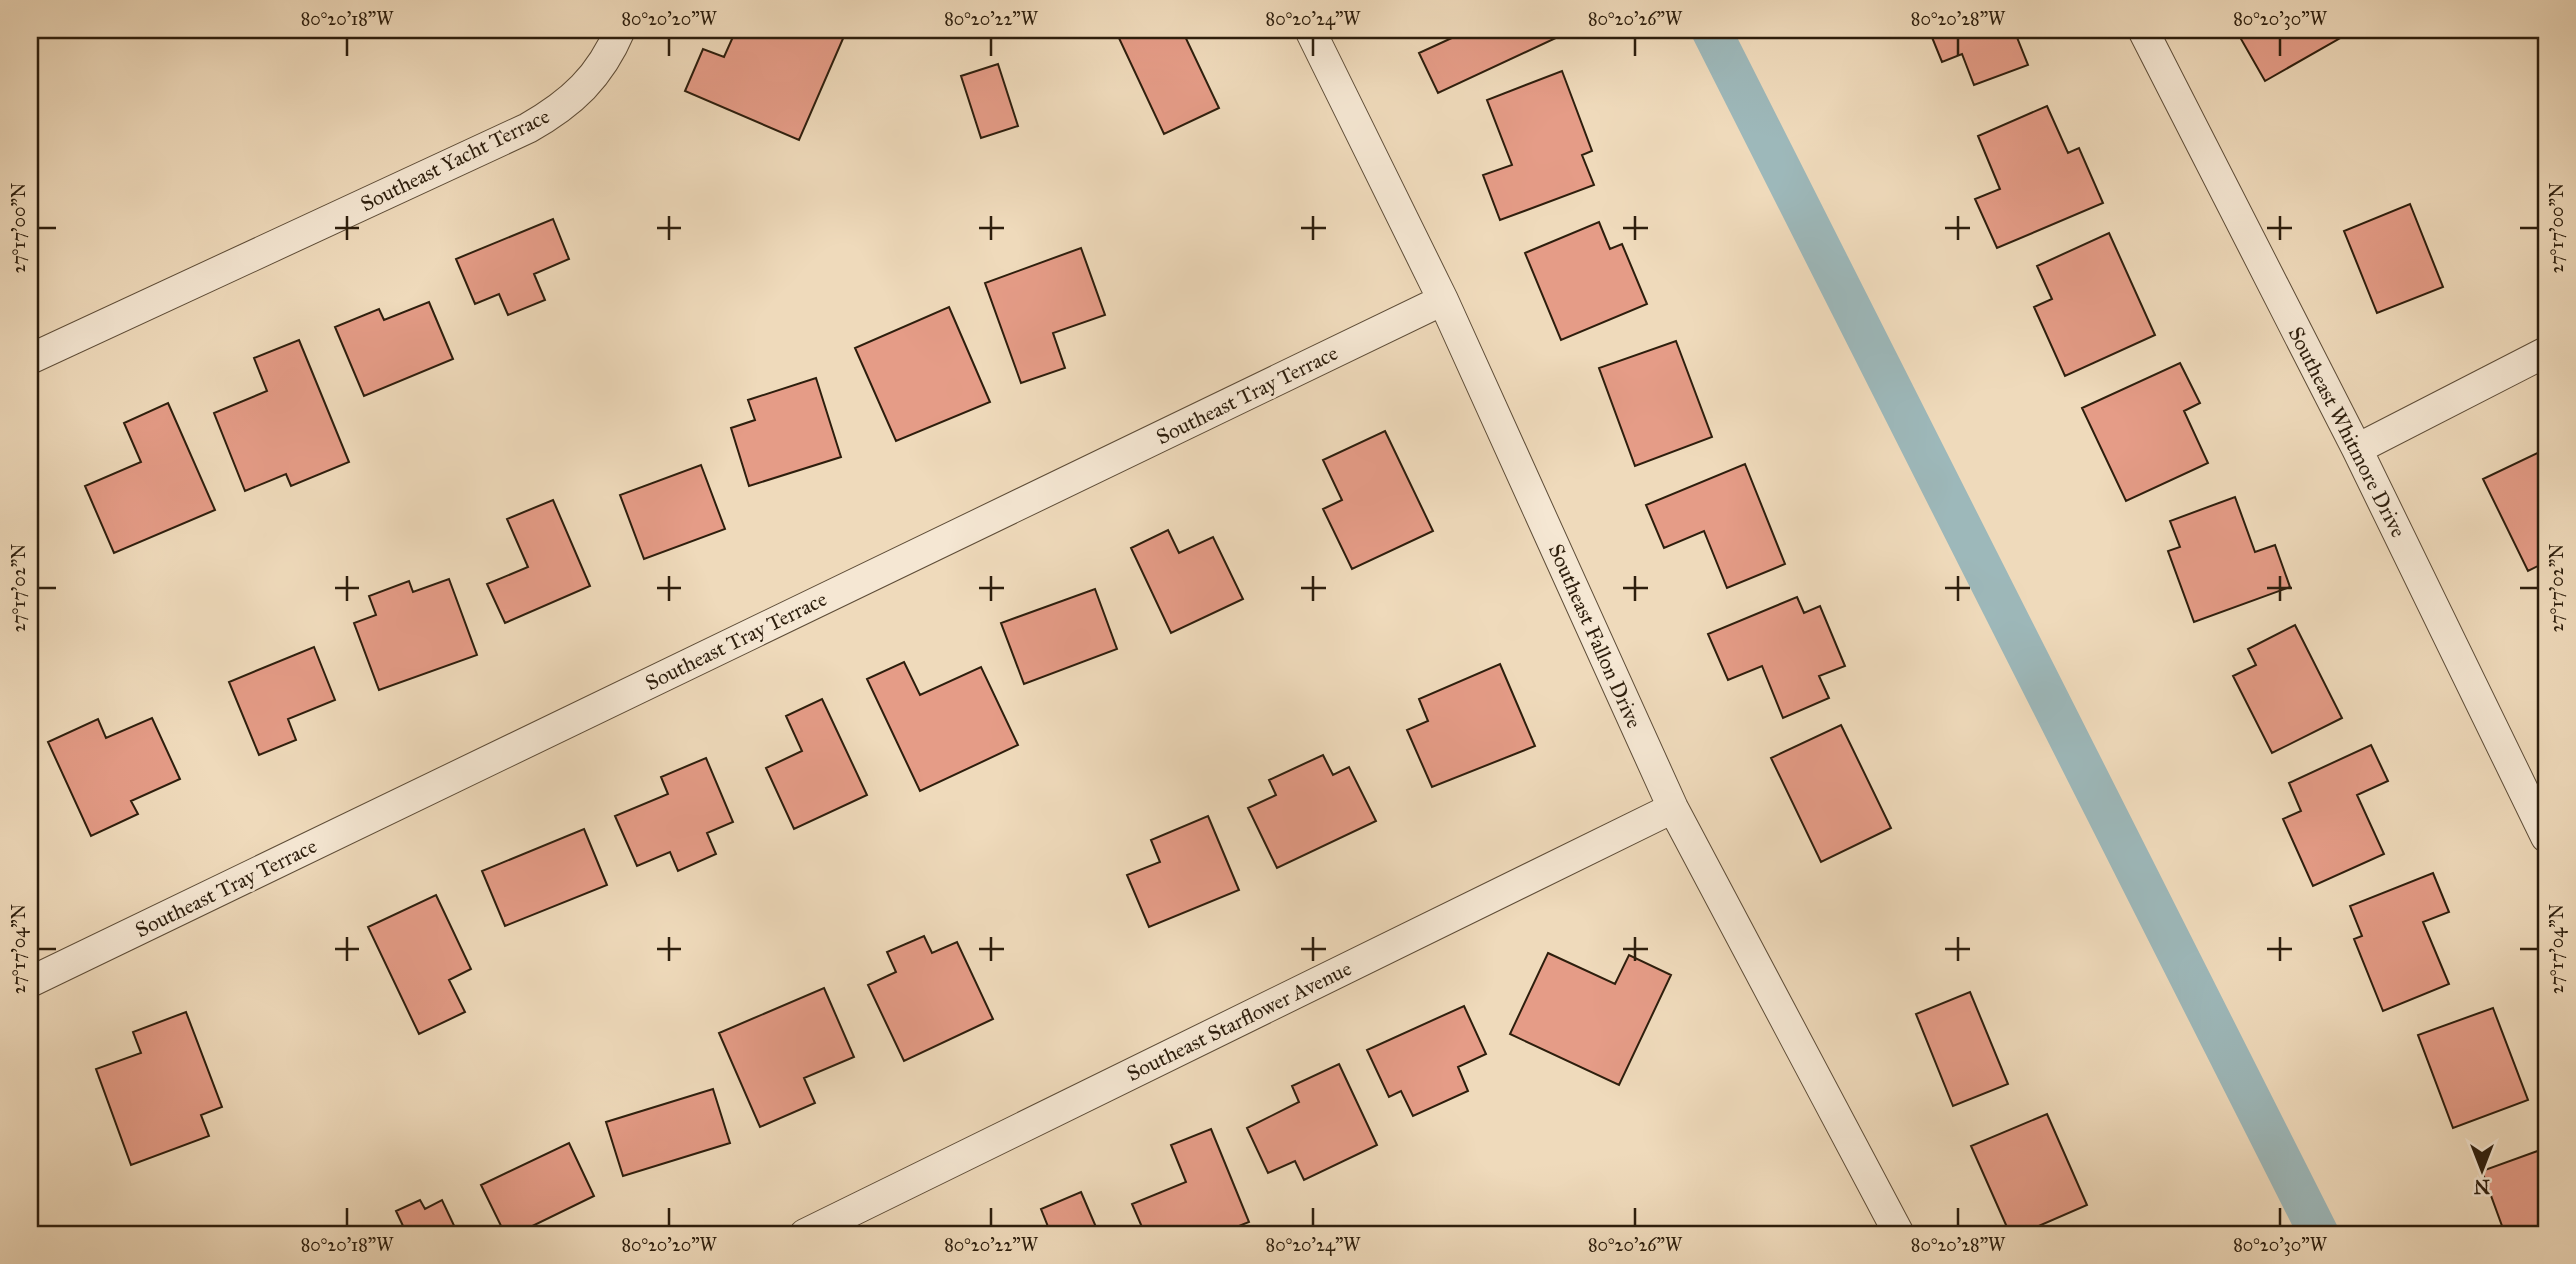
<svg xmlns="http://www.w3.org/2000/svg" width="2576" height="1264" viewBox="0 0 2576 1264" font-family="'IM FELL Great Primer',serif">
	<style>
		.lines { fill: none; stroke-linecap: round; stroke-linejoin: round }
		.canal { stroke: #9db8ba; stroke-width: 40 }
		.building { fill: #e59c87; stroke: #2d1e0d; stroke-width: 2 }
		.street-casing { stroke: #5e4d38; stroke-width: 32 }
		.street { stroke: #f5e7d3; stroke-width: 30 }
		.ticks { fill: none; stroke: #2d1e0d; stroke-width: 2.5 }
		.labels { text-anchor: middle; stroke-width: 6; stroke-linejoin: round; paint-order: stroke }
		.street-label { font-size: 21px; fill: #2d1e0d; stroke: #f5e7d3 }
		.neatline { fill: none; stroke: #2d1e0d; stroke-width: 2.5 }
		.ticks-label { font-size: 18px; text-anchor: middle; fill: #2d1e0d }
	</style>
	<rect width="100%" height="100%" fill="#efdabb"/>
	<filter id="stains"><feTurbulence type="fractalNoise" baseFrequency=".00286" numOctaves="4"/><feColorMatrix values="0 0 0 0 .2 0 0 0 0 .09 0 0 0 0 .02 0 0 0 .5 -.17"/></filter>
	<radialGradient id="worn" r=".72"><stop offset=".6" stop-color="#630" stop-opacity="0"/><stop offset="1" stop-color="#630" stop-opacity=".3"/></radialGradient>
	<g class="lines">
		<!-- canal -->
		<path class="canal" d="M1711 30 2319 1234"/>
	</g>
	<!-- building -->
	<path class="building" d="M736 30H836L845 34 799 140 685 91 703 49 724 57Z
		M1132 30H1182L1219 108 1164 134 1118 36Z
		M1450 30H1555L1558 37 1438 93 1419 53 1454 37Z
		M1929 30H2014L2028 65 1974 85 1962 54 1942 62Z
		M2257 30H2348L2349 33 2265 81 2241 39Z
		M998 64 1018 126 981 138 961 76Z
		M1562 71 1592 151 1582 155 1594 185 1500 220 1483 175 1512 165 1487 100Z
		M2047 106 2068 153 2079 148 2103 203 1997 248 1975 199 2000 189 1978 136Z
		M2410 204 2443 287 2377 313 2344 231Z
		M553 219 569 259 534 274 545 300 508 315 499 294 475 304 456 259Z
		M1599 222 1610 249 1622 244 1647 304 1561 340 1525 253Z
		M2109 233 2155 335 2065 376 2034 307 2052 299 2037 266Z
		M1081 248 1105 315 1053 333 1065 368 1021 383 985 283Z
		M429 302 453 359 364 396 335 327 379 309 384 320Z
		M949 307 990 402 896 441 855 348Z
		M299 340 349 462 291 486 286 474 245 491 214 413 267 391 254 358Z
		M1676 341 1712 437 1635 466 1599 368Z
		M2180 363 2200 403 2184 411 2208 463 2126 501 2082 408Z
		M816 378 841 457 749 486 731 428 755 420 748 400Z
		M168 403 215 510 114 553 85 486 141 462 124 423Z
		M1385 431 1433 531 1352 569 1323 509 1342 500 1323 460Z
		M2546 449V562L2528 571 2483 479Z
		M1745 464 1785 564 1727 588 1704 531 1664 548 1646 505Z
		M701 465 725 529 644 559 620 495Z
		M2235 497 2255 552 2275 545 2290 587 2194 622 2168 551 2180 547 2170 521Z
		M553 500 590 586 505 623 487 584 528 567 507 519Z
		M1168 530 1179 553 1213 537 1243 599 1171 633 1131 548Z
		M449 579 477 655 379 690 354 623 376 615 369 596 409 581 413 592Z
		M1095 589 1117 649 1024 684 1001 623Z
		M1797 597 1804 613 1820 606 1845 666 1819 676 1829 698 1783 718 1762 666 1728 680 1708 634Z
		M2295 625 2342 718 2272 753 2233 676 2256 665 2248 649Z
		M314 647 335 700 288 719 296 740 259 755 229 682Z
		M904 662 920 695 981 667 1018 745 920 791 867 679Z
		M1500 664 1535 746 1432 787 1407 730 1428 721 1419 699Z
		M822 699 867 795 794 829 766 768 802 751 786 716Z
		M152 718 180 779 131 801 138 814 91 836 48 742 98 719 106 738Z
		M1841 725 1891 828 1821 862 1771 758Z
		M2371 745 2388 781 2357 795 2384 854 2313 886 2283 819 2301 811 2289 783Z
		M1323 755 1333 775 1349 767 1376 821 1277 868 1248 808 1276 795 1269 780Z
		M706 758 733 822 707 833 716 854 678 871 670 852 637 866 615 816 668 794 661 777Z
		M1208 816 1239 890 1149 927 1127 875 1160 862 1151 840Z
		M584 829 607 885 505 926 482 871Z
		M2433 873 2449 912 2423 922 2449 984 2383 1011 2354 939 2362 936 2350 906Z
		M436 895 471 969 449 980 465 1012 419 1034 368 927Z
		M924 936 932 953 957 942 993 1019 904 1061 868 985 896 972 887 952Z
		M1548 953 1615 984 1629 955 1671 975 1619 1085 1510 1034Z
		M824 988 854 1057 804 1078 815 1103 760 1127 719 1033Z
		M1970 992 2008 1084 1953 1106 1916 1014Z
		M1464 1006 1486 1054 1458 1067 1468 1091 1413 1116 1401 1091 1389 1097 1367 1050Z
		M2493 1008 2528 1100 2453 1128 2418 1035Z
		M186 1012 222 1107 201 1115 209 1136 131 1165 96 1069 141 1053 133 1032Z
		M1339 1064 1377 1145 1304 1180 1295 1161 1268 1173 1247 1128 1299 1102 1292 1086Z
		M713 1089 730 1143 623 1176 606 1122Z
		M2047 1114 2087 1205 2020 1234H2010L1971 1146Z
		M1211 1129 1249 1222 1219 1234H1145L1132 1204 1186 1182 1171 1145Z
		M569 1143 594 1196 516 1234H505L481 1185Z
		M2546 1148V1234H2505L2482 1171Z
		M1081 1192 1099 1234H1051L1041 1209Z
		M420 1200 425 1209 442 1200 458 1234H390L404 1228 396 1211Z"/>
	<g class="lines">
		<!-- street casing -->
		<g class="street-casing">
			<path id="street" d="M1310 30 1443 300 1673 808 1899 1234
				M2143 30 2357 449 2546 837
				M30 359 528 128C572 103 600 77 620 30
				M2357 449 2546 352
				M30 982 1443 300
				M805 1234 1673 808"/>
		</g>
		<!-- street -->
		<use href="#street" class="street"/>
	</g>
	<!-- ticks -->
	<path class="ticks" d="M347 38V56M669 38V56M991 38V56M1313 38V56M1635 38V56M1958 38V56M2280 38V56M347 216V240M669 216V240M991 216V240M1313 216V240M1635 216V240M1958 216V240M2280 216V240M38 228H56M335 228H359M657 228H681M979 228H1004M1301 228H1326M1623 228H1648M1945 228H1970M2267 228H2292M2520 228H2538M347 576V601M669 576V601M991 576V601M1313 576V601M1635 576V601M1958 576V601M2280 576V601M38 588H56M335 588H359M657 588H681M979 588H1004M1301 588H1326M1623 588H1648M1945 588H1970M2267 588H2292M2520 588H2538M347 937V961M669 937V961M991 937V961M1313 937V961M1635 937V961M1958 937V961M2280 937V961M38 949H56M335 949H359M657 949H681M979 949H1004M1301 949H1326M1623 949H1648M1945 949H1970M2267 949H2292M2520 949H2538M347 1208V1226M669 1208V1226M991 1208V1226M1313 1208V1226M1635 1208V1226M1958 1208V1226M2280 1208V1226"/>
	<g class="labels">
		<!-- street labels -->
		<g class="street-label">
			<text transform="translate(455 160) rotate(-26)" y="7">Southeast Yacht Terrace</text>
			<text transform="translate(1247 395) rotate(-26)" y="7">Southeast Tray Terrace</text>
			<text transform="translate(2347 432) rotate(63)" y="7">Southeast Whitmore Drive</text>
			<text transform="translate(1595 636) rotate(66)" y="7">Southeast Fallon Drive</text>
			<text transform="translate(736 641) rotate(-26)" y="7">Southeast Tray Terrace</text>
			<text transform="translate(226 888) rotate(-26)" y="7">Southeast Tray Terrace</text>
			<text transform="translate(1239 1021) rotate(-26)" y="7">Southeast Starflower Avenue</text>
		</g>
	</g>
	<!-- margin -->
	<rect width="2576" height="1264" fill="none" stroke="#efdabb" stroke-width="77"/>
	<!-- north arrow -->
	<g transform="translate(2482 1170) rotate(180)" stroke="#f5e7d3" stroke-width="5" paint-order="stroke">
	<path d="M0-5L12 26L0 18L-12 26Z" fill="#2d1e0d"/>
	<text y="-10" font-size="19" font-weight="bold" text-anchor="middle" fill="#2d1e0d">N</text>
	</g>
	<rect x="38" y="38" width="2500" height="1188" class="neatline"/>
	<g class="ticks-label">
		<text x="347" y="25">80°20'18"W</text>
		<text x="669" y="25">80°20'20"W</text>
		<text x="991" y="25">80°20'22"W</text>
		<text x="1313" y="25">80°20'24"W</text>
		<text x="1635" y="25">80°20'26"W</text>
		<text x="1958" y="25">80°20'28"W</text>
		<text x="2280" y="25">80°20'30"W</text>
		<text transform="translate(2557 228) rotate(-90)" y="6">27°17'00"N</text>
		<text transform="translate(19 228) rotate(-90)" y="6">27°17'00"N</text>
		<text transform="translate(2557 588) rotate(-90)" y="6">27°17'02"N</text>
		<text transform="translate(19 588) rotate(-90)" y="6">27°17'02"N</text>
		<text transform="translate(2557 949) rotate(-90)" y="6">27°17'04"N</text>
		<text transform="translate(19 949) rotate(-90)" y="6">27°17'04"N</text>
		<text x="347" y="1251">80°20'18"W</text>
		<text x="669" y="1251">80°20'20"W</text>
		<text x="991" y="1251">80°20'22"W</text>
		<text x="1313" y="1251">80°20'24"W</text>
		<text x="1635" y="1251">80°20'26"W</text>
		<text x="1958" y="1251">80°20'28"W</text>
		<text x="2280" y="1251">80°20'30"W</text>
	</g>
	<rect width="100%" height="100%" filter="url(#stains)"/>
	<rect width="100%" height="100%" fill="url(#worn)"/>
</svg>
